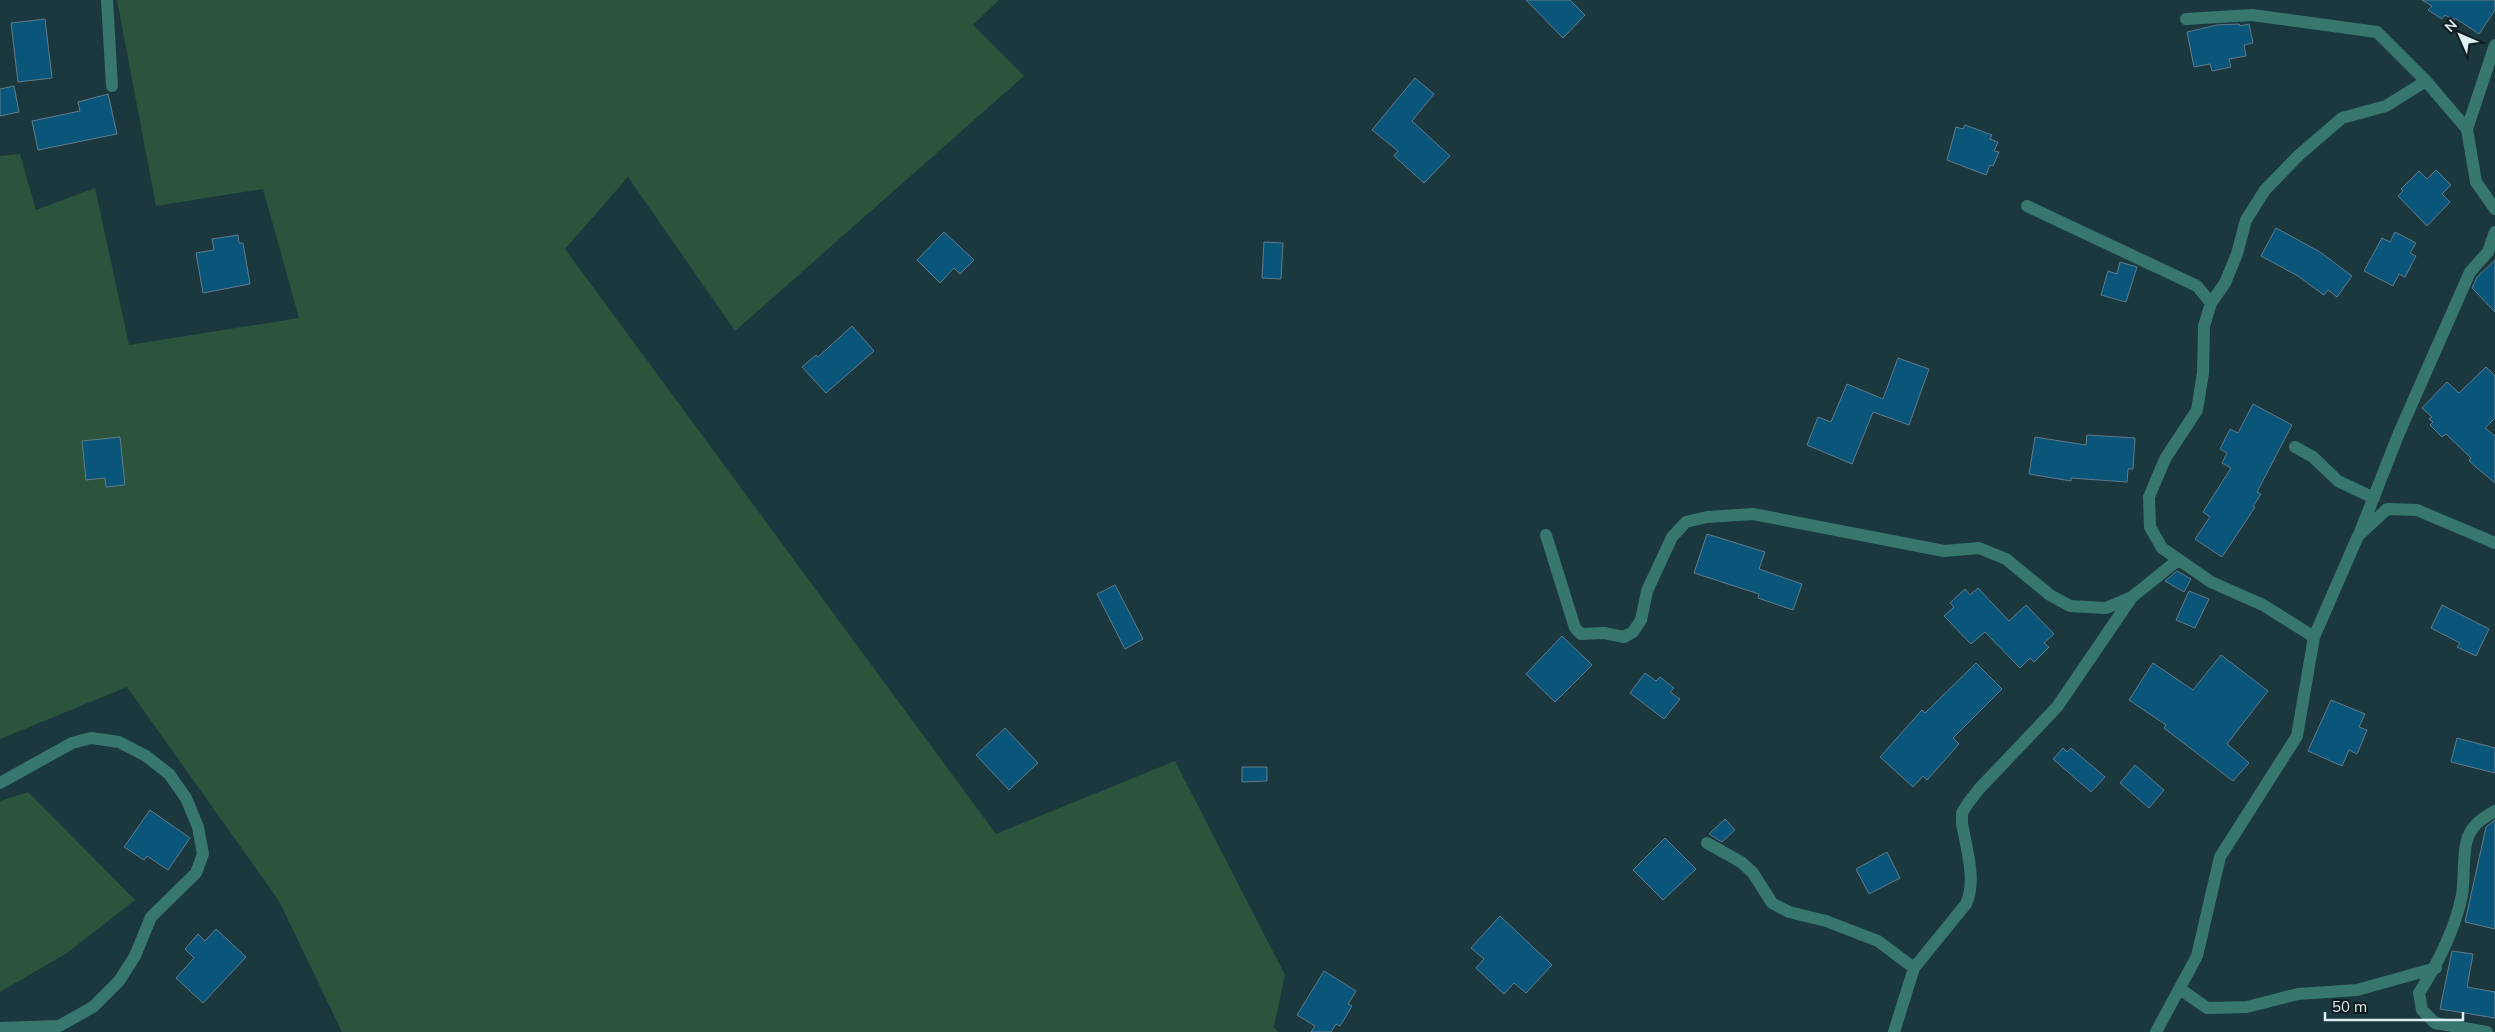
<svg xmlns="http://www.w3.org/2000/svg" width="2495" height="1032" viewBox="0 0 2495 1032" font-family="Mulish,sans-serif">
	<style>
		.green { fill: #2c533c }
		.building { fill: #09567a; stroke: #627a8a }
		.lines { fill: none; stroke-linecap: round; stroke-linejoin: round }
		.minor { stroke: #37776e; stroke-width: 12 }
	</style>
	<rect width="100%" height="100%" fill="#1a383e"/>
	<!-- green -->
	<path class="green" d="M117 0H999L973 25 1024 76 735 331 628 177 565 249 996 834 1175 761 1285 975 1274 1027 1278 1032H342L279 901 127 687 0 739V156L20 154 36 210 95 188 129 345 299 318 263 189 156 206Z
		M28 792 135 900 67 953 0 992V801Z"/>
	<!-- building -->
	<path class="building" d="M1526 0H1570L1585 15 1563 38Z
		M2422 0H2495V10L2479 34 2455 18 2454 20 2445 15 2442 19 2428 10 2432 6Z
		M45 19 52 78 18 82 11 23Z
		M2239 24 2240 26 2249 24 2253 43 2244 45 2246 56 2229 59 2231 67 2212 71 2210 64 2194 67 2187 32 2217 25Z
		M1415 78 1434 94 1412 121 1450 156 1424 183 1394 156 1398 151 1372 130Z
		M14 86 19 112 0 116V89Z
		M108 94 117 134 38 150 32 121 80 111 78 102Z
		M1965 125 1992 135 1990 139 1998 142 1994 151 1999 152 1993 166 1990 165 1986 175 1947 160 1956 127 1963 129Z
		M2436 170 2451 185 2442 194 2450 202 2427 226 2398 196 2403 191 2401 189 2419 171 2427 179Z
		M2276 228 2320 252 2352 276 2337 297 2328 290 2324 295 2298 276 2261 256Z
		M944 232 974 260 960 274 954 268 940 283 917 260Z
		M2395 232 2416 243 2410 253 2416 256 2405 277 2399 274 2393 286 2364 271 2382 238 2390 242Z
		M238 235 239 243H243L250 284 203 293 196 253 214 250 212 239Z
		M1264 242 1283 243 1281 279 1262 278Z
		M2495 260V312L2472 288 2477 277Z
		M2120 262 2137 267 2126 302 2101 295 2108 271 2117 274Z
		M852 326 874 351 826 393 802 367 816 355 818 357Z
		M1898 358 1929 369 1909 425 1873 412 1852 464 1807 445 1818 417 1831 422 1847 384 1883 399Z
		M2486 367 2495 376V418L2485 428 2495 436V483L2469 461 2471 458 2446 434 2442 437 2430 425 2433 422 2429 419 2432 417 2422 408 2447 382 2459 393Z
		M2253 404 2292 425 2257 492 2261 494 2253 506 2255 507 2222 557 2195 539 2210 517 2203 512 2231 468 2222 463 2227 453 2220 449 2230 429 2238 433Z
		M2087 435 2135 438 2133 469H2128L2127 482 2071 478V481L2029 474 2035 437 2086 445Z
		M120 437 125 485 106 487 105 478 86 480 82 441Z
		M1707 534 1765 552 1759 569 1802 584 1793 610 1758 598 1759 594 1694 573Z
		M2177 571 2191 579 2184 592 2165 581Z
		M1115 585 1143 639 1125 649 1097 594Z
		M1978 588 2009 621 2026 605 2054 634 2044 643 2049 647 2034 662 2030 658 2020 668 1985 632 1971 644 1944 616 1954 607 1950 603 1965 589 1970 595Z
		M2189 591 2209 599 2195 628 2176 620Z
		M2442 605 2489 629 2476 656 2457 647 2460 643 2431 628Z
		M1562 636 1592 665 1555 702 1526 674Z
		M2221 655 2268 691 2227 744 2249 763 2233 781 2164 728 2166 725 2129 700 2153 663 2193 690Z
		M1976 663 2002 689 1953 738 1959 744 1927 780 1923 776 1913 787 1880 757 1922 710 1925 713Z
		M1645 673 1656 681 1660 677 1674 688 1670 692 1680 699 1664 719 1630 693Z
		M2331 700 2365 714 2359 727 2367 730 2357 754 2349 750 2342 766 2308 751Z
		M1005 728 1038 763 1009 790 976 755Z
		M2457 738 2495 748V773L2451 762Z
		M2063 748 2067 752 2071 748 2105 777 2091 792 2053 759Z
		M2135 765 2164 790 2149 808 2120 783Z
		M1242 767H1267V781L1242 782Z
		M150 810 190 838 168 870 147 856 144 860 124 847Z
		M1725 819 1735 830 1722 842 1709 834Z
		M2495 820V929L2465 922 2486 827Z
		M1665 838 1696 869 1663 900 1633 870Z
		M1887 852 1900 878 1869 894 1856 869Z
		M1500 916 1552 965 1526 993 1514 983 1504 994 1476 968 1484 959 1471 948Z
		M216 929 246 957 203 1003 176 978 194 958 185 949 198 934 205 941Z
		M2452 951 2473 954 2467 987 2495 992V1018L2440 1009Z
		M1324 971 1356 991 1348 1004 1352 1006 1340 1026 1336 1024 1331 1032H1311L1315 1026 1297 1015Z"/>
	<g class="lines">
		<!-- minor -->
		<path class="minor" d="M107 0 112 86
			M2186 19 2252 15 2377 32 2426 81 2467 129
			M2495 45 2467 129 2476 182 2495 209
			M2027 206 2197 286 2211 303
			M2295 447 2313 457 2338 481 2374 498
			M2360 532 2399 433 2470 272 2488 252 2495 232
			M1546 535 1575 628 1581 634 1604 633 1624 637 1633 632 1641 620 1647 591 1672 537 1686 522 1707 517 1753 514 1944 551 1979 548 2006 559 2050 595 2070 606 2106 608 2132 597
			M2314 637 2263 605 2211 582 2162 548 2150 527 2149 497 2165 459 2197 410 2203 373 2204 326 2211 303 2225 283 2237 254 2246 220 2265 190 2299 155 2342 118 2386 106 2426 81
			M0 783 72 743 91 738 119 742 146 756 169 774 186 798 198 827 203 854 196 873 151 917 135 956 119 981 93 1007 59 1026 0 1028
			M1707 843 1741 862 1753 873 1772 903 1789 912 1826 921 1878 941 1914 968
			M2180 989 2207 1008 2247 1007 2298 994 2357 990 2436 968
			M1894 1032 1914 968 1966 904C1977 880 1966 848 1962 823V813L1968 803 1980 788 2057 707 2132 597 2178 560
			M2156 1032 2197 956 2220 857 2297 736 2314 637 2358 536 2387 509 2417 510 2495 543
			M2487 1032 2435 1023 2422 1010 2419 993C2438 963 2455 930 2462 895 2465 878 2462 852 2468 837 2473 824 2483 818 2495 811"/>
	</g>
	<!-- north arrow -->
	<g transform="translate(2460 35) rotate(315)" stroke="#101d20" stroke-width="4" paint-order="stroke">
	<path d="M0-4L9 19L0 12L-9 19Z" fill="#deeff3"/>
	<text y="-8" font-size="14" font-weight="bold" text-anchor="middle" fill="#deeff3">N</text>
	</g>
	<!-- scale -->
	<path d="M2325 1012v8h138v-8" fill="none" stroke="#deeff3" stroke-width="2.5"/>
	<text x="2332" y="1012" font-size="15" fill="#deeff3" stroke="#101d20" stroke-width="4" paint-order="stroke">50 m</text>
</svg>
